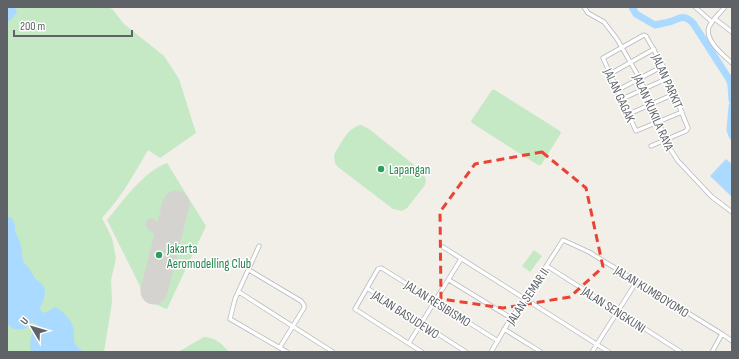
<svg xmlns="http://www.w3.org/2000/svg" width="739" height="359" viewBox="0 0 739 359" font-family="'Sofia Sans Condensed',sans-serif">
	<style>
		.green { fill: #c5e8c5 }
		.water { fill: #aadaff }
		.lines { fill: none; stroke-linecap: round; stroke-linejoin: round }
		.river { stroke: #aadaff; stroke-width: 7 }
		.taxiway { stroke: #d4d3d0; stroke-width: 11 }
		.runway { stroke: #d4d3d0; stroke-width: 27 }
		.street-casing { stroke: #b5b8bc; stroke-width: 5 }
		.street { stroke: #fff; stroke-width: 3.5 }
		.marked { fill: none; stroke: #ea4335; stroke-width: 3; stroke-dasharray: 8 5; stroke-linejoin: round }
		.leisure-dot { fill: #2e9e5b; stroke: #fff; stroke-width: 1.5 }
		.labels { text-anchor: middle; stroke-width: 3; stroke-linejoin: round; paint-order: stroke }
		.street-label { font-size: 13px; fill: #5f6368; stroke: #fff }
		.leisure-label { font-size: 13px; fill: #27864d; stroke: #fff; text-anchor: start }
	</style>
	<rect width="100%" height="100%" fill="#f1efe8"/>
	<!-- green -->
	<path class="green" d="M7 7H109L113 10 124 24 164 56 179 79 196 133 160 158 148 150C134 174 121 198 102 218L112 238 116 258 111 280 112 302 104 352H7Z
		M492 90H495L560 131 561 133 541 165H538L472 123 471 121Z
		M361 125 369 129 423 172 426 180 425 185 407 208 402 211 393 209 338 167 335 163 334 155C340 145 348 127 361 125Z
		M167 163 206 226 167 309 144 300 139 284 107 220C124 200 142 173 167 163Z
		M534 250 542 256 530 272 522 266Z
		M204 337C216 338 221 343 229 352H178Z"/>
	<!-- water -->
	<path class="water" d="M7 7H15L17 12 12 19 7 22Z
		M726 159 732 164V197L710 176Z
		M7 216 13 219 15 226V231L21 245 23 262C29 267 31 271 34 277 37 281 41 282 43 286 49 294 41 303 40 310L44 313C49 312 51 308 56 307 62 311 71 319 73 327 76 340 70 343 84 352H31C30 346 30 339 32 334 34 330 37 329 38 325L32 322C26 331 14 333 7 323Z"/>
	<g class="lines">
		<!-- river -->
		<path class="river" d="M632 7 636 14 655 25C660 24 664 23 669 22 680 19 682 13 693 23L729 79 731 85 732 100
			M732 106 730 130 732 136"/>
		<!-- taxiway -->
		<path class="taxiway" d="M151 224 168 238"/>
		<!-- runway -->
		<path class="runway" d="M154 291 176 204"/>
		<!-- street casing -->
		<g class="street-casing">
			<path id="street" d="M584 7 588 13 604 22 617 39 640 79 669 147 678 161 712 197 732 212
				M695 7 712 22
				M725 7C720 13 712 20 709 27 704 40 724 56 732 63
				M715 19 732 32
				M610 74 654 49
				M618 90 663 66
				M622 99 668 78
				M629 114 674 94
				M651 146 686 131 688 128 663 66 646 36 644 35 603 58 636 131 682 112
				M259 246 235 299 230 319 287 352
				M443 247 609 352
				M547 266 681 352
				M249 270 301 301 304 305V308L280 347
				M449 280 511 318
				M367 288 466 352
				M239 292 333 352
				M504 329 541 352
				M722 334 732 341
				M409 343 461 259
				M422 352 355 309 378 269 381 268 383 269 498 341
				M491 352 511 318 525 299 563 240 589 252 722 334 712 352
				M592 352 637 281"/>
		</g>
		<!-- street -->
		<use href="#street" class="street"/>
	</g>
	<!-- marked area -->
	<path class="marked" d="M542 152 586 188 603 267 570 297 503 308 441 299 440 212 475 164Z"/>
	<!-- markers -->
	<g class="leisure-dot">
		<circle cx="381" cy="169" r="4"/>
		<circle cx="159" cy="255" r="4"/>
	</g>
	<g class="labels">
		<!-- street labels -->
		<g class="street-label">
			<text transform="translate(668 81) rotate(66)" y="5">JALAN PARKIT</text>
			<text transform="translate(620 95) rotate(65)" y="5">JALAN GAGAK</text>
			<text transform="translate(654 112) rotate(66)" y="5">JALAN KUKILA RAYA</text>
			<text transform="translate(652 291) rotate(32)" y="5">JALAN KUMBOYOMO</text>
			<text transform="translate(527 296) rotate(-56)" y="5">JALAN SEMAR II</text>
			<text transform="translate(438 303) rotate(32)" y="5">JALAN RESIBISMO</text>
			<text transform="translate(614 309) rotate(33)" y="5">JALAN SENGKUNI</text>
			<text transform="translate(406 314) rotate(33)" y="5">JALAN BASUDEWO</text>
		</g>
		<!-- leisure labels -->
		<g class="leisure-label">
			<text x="389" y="174">Lapangan</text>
			<text x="167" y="253">Jakarta<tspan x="167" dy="15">Aeromodelling Club</tspan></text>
		</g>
	</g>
	<!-- border -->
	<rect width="739" height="359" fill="none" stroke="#5f6368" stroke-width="16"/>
	<!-- north arrow -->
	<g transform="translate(32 327) rotate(308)" stroke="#ffffff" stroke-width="3" paint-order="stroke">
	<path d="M0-3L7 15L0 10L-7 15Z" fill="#5f6368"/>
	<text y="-6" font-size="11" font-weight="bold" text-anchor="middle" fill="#5f6368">U</text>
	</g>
	<!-- scale -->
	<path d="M14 30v6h118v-6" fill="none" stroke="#5f6368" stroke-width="2"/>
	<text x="20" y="30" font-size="12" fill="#5f6368" stroke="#ffffff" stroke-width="3" paint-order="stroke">200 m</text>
</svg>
